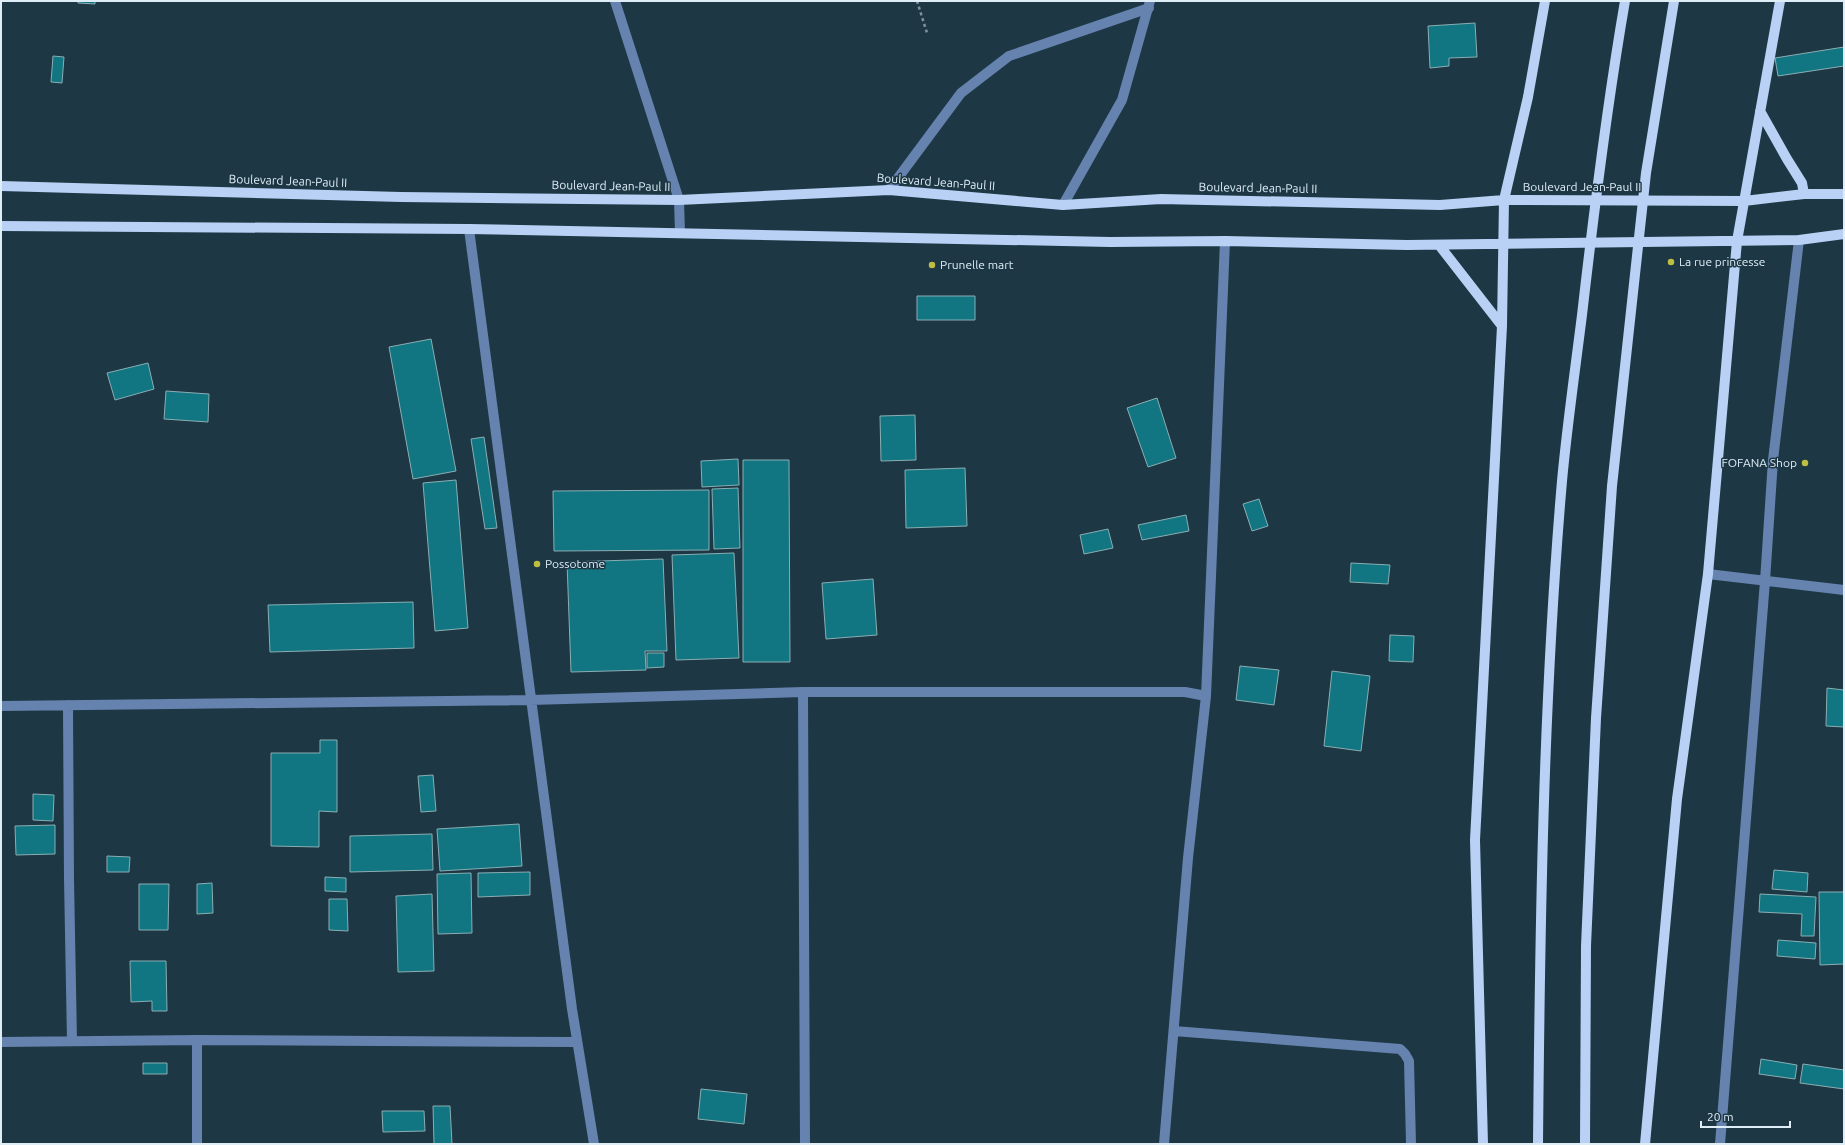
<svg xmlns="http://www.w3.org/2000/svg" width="1845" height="1145" viewBox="0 0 1845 1145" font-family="Ubuntu,sans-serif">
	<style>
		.building { fill: #117682; stroke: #8aaeb3 }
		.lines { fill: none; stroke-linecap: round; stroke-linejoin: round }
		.path { stroke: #7e929e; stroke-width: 2.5; stroke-dasharray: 3 3; stroke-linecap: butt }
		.minor { stroke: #6583ae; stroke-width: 10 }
		.major { stroke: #b8d1f4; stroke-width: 10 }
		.major-bridge { stroke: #b8d1f4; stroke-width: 10 }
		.poi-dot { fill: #bebe42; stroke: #1d3745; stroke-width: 1.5 }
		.labels { text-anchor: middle; stroke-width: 3; stroke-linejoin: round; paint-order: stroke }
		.street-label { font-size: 12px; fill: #deedf6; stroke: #1d3745 }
		.poi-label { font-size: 12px; fill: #deedf6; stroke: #1d3745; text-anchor: start }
	</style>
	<rect width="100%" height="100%" fill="#1d3745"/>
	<!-- building -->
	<path class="building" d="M78 1H95V4L78 3Z
		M1475 23 1477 57 1449 58V66L1430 68 1428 26Z
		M1844 47V66L1778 76 1775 58Z
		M53 56 64 57 62 83 51 82Z
		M917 296H975V320H917Z
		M431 339 456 471 413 479 389 347Z
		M148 363 154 389 115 400 107 373Z
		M166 391 209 394 208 422 164 419Z
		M1157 398 1176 458 1148 467 1127 408Z
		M915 415 916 460 881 461 880 416Z
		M484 437 497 528 485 529 471 439Z
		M738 459 739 485 702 487 701 461Z
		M743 460H789L790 662H743Z
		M965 468 967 526 906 528 905 470Z
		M456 480 468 628 435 631 423 483Z
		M738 488 740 548 714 549 712 489Z
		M709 490V550L554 551 553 491Z
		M1259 499 1268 526 1252 531 1243 504Z
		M1186 515 1189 531 1142 540 1138 525Z
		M1108 529 1113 548 1084 554 1080 535Z
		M734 553 739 658 676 660 672 555Z
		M663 559 667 651H645L646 670 571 672 567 562Z
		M1351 563 1390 565 1388 584 1350 582Z
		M873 579 877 635 826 639 822 583Z
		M413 602 414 648 270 652 268 605Z
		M1390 635 1414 636 1413 662 1389 661Z
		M647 653H664V667L647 668Z
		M1240 666 1279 670 1274 705 1236 700Z
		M1332 671 1370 676 1361 751 1324 746Z
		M1827 688 1844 690V727L1826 726Z
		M320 740H337V812L319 811V847L271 846V753H320Z
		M433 775 436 811 421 812 418 776Z
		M33 794 54 795 53 821 33 820Z
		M519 824 522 866 440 871 437 829Z
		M55 825V854L16 855 15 826Z
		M432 834 433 870 350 872V836Z
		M107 856 130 857 129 872H107Z
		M1774 870 1808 873 1807 892 1772 889Z
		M530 872V895L478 897V873Z
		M471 873 472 933 438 934 437 874Z
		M325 877 346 878V892L325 891Z
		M212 883 213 913 197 914V884Z
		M139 884H169L168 930H139Z
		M1819 892H1844V964L1820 965Z
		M432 894 434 971 398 972 396 896Z
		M1760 894 1816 897 1814 936H1801L1802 914 1759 912Z
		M329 899H347L348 931 329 930Z
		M1778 940 1816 943 1815 959 1777 956Z
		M130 961H166L167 1011H152V1001L131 1002Z
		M1761 1059 1797 1065 1795 1079 1759 1074Z
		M143 1063H167V1074H143Z
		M1803 1064 1844 1070V1089L1800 1083Z
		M701 1089 747 1094 744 1124 698 1119Z
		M433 1106H450L452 1144H434Z
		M382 1111H424L425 1131 383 1132Z"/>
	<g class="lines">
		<!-- path -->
		<path class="path" d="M917 1 927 33"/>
		<!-- minor -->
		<path class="minor" d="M615 1 679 200 680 233
			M889 190 961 93 1009 56 1149 8
			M1063 205 1122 100 1150 1
			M469 229 572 1009 594 1144
			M1708 574 1844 590
			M803 692 805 1144
			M68 705 69 879 72 1041
			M1 706 531 700 803 692H1185L1206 696
			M1174 1031 1400 1049 1405 1054 1409 1061 1411 1144
			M197 1040V1144
			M1 1042 197 1040 577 1042
			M1164 1144 1188 858 1206 696 1225 241
			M1720 1144 1765 581 1773 460 1799 240"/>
		<!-- major -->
		<path class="major" d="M1760 111 1787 159 1802 183 1804 194
			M1 186 401 197 679 200 889 190 1063 205 1161 199 1440 205 1504 200 1744 201 1804 194H1844
			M1 226 469 229 1110 242 1225 241 1407 245 1799 240 1844 234
			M1439 245 1502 326
			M1483 1144 1475 840 1502 326 1504 200 1528 97 1545 1
			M1645 1144 1677 799 1708 574 1737 241 1780 1"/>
		<!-- major-bridge -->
		<path class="major-bridge" d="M1538 1144C1540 923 1543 702 1562 481 1567 426 1575 371 1582 315 1594 210 1607 105 1625 1
			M1585 1144 1586 946 1596 718 1612 486 1646 173 1674 1"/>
	</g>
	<!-- markers -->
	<g class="poi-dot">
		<circle cx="1671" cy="262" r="4"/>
		<circle cx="932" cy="265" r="4"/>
		<circle cx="1805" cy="463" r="4"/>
		<circle cx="537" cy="564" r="4"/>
	</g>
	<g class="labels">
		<!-- street labels -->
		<g class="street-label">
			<text transform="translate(288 181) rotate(2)" y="4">Boulevard Jean-Paul II</text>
			<text transform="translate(936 182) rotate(4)" y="4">Boulevard Jean-Paul II</text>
			<text transform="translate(611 186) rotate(1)" y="4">Boulevard Jean-Paul II</text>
			<text x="1582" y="191">Boulevard Jean-Paul II</text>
			<text transform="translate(1258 188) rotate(1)" y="4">Boulevard Jean-Paul II</text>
		</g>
		<!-- poi labels -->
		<g class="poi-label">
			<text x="1679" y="266">La rue princesse</text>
			<text x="940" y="269">Prunelle mart</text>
			<text x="1797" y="467" text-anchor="end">FOFANA Shop</text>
			<text x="545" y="568">Possotome</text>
		</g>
	</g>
	<!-- border -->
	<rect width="1845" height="1145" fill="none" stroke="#deedf6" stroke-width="4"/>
	<!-- scale -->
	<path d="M1701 1121v6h89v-6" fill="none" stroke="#deedf6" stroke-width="2"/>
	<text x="1707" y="1121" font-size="12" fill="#deedf6" stroke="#1d3745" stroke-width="3" paint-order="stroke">20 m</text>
</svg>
